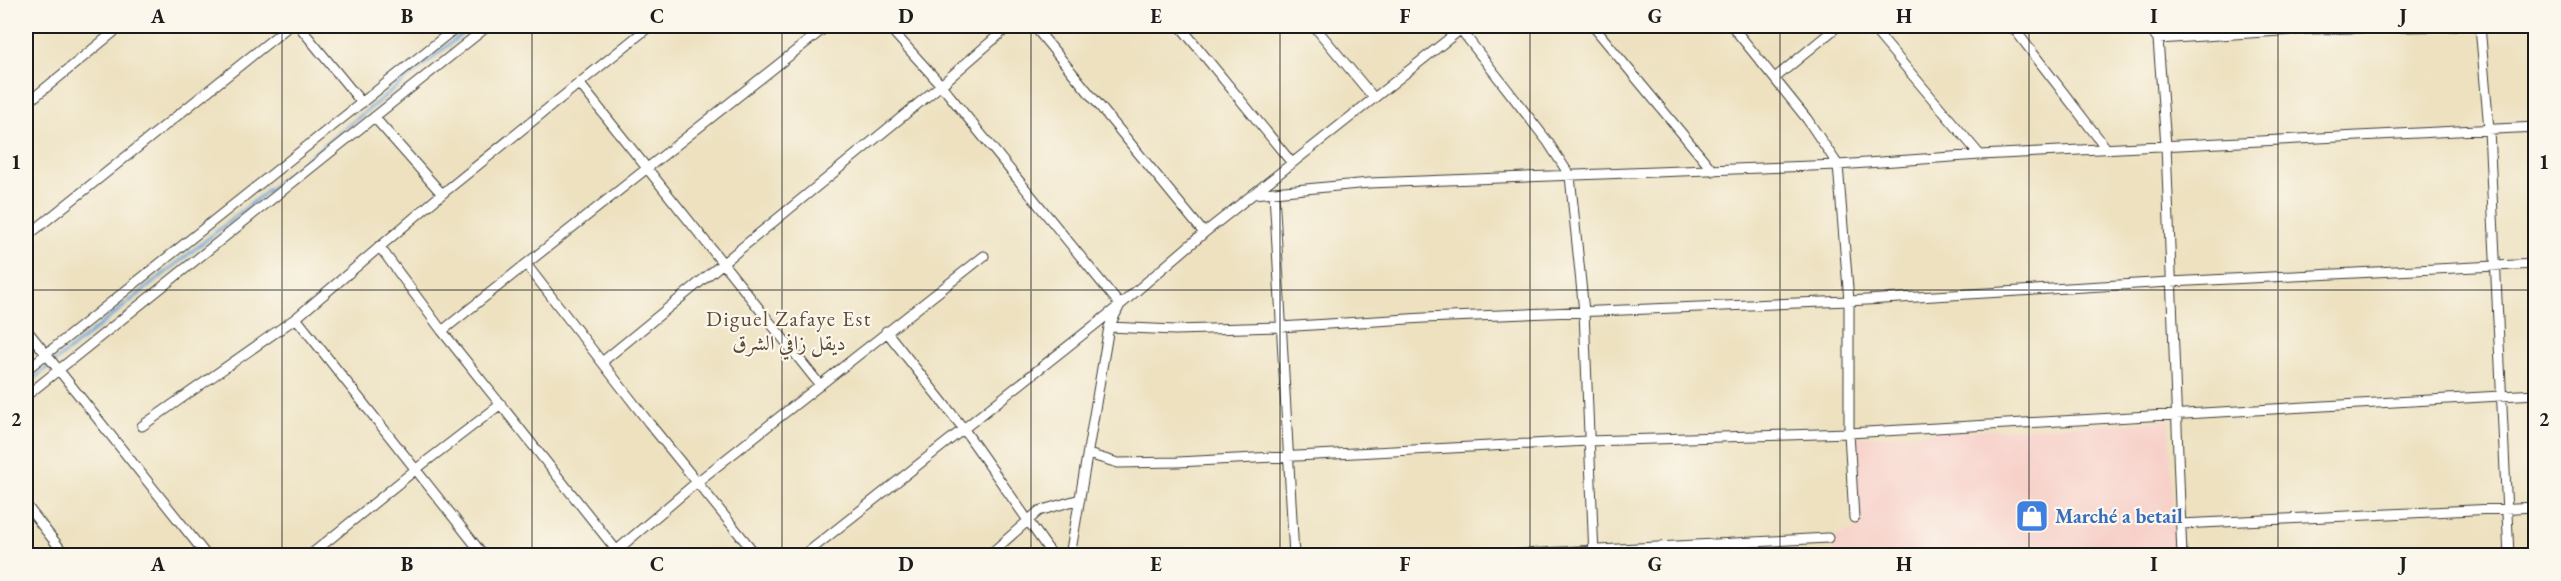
<svg xmlns="http://www.w3.org/2000/svg" width="2561" height="581" viewBox="0 0 2561 581" font-family="'EB Garamond',Amiri,serif">
	<style>
		.built { fill: #f7d0c9 }
		.lines { fill: none; stroke-linecap: round; stroke-linejoin: round }
		.stream { stroke: #68a5da; stroke-width: 3 }
		.minor-casing { stroke: #3b3a35; stroke-width: 11 }
		.minor { stroke: #fff; stroke-width: 9 }
		.grid { fill: none; stroke: #1c1c1c; stroke-width: 1.5; stroke-opacity: 0.55 }
		.labels { text-anchor: middle; stroke-width: 4.5; stroke-linejoin: round; paint-order: stroke }
		.shop-label { font-size: 20px; font-weight: bold; fill: #366cbe; stroke: #fbf7ec; text-anchor: start }
		.neighbourhood-label { font-size: 21px; letter-spacing: 1.5px; fill: #5d4a37; stroke: #fbf7ec }
		.neatline { fill: none; stroke: #1c1c1c; stroke-width: 2 }
		.grid-label { font-size: 20px; text-anchor: middle; font-weight: bold; fill: #1c1c1c }
	</style>
	<rect width="100%" height="100%" fill="#fbf7ec"/>
	<filter id="ink" filterUnits="userSpaceOnUse"><feTurbulence type="fractalNoise" baseFrequency=".0167" numOctaves="2"/><feDisplacementMap in="SourceGraphic" scale="12" xChannelSelector="R" yChannelSelector="G"/><feConvolveMatrix kernelMatrix="1 2 1 2 8 2 1 2 1" color-interpolation-filters="sRGB"/></filter>
	<filter id="wash" filterUnits="userSpaceOnUse"><feTurbulence type="fractalNoise" baseFrequency=".008" numOctaves="4" result="noise"/><feDisplacementMap in="SourceGraphic" scale="24" xChannelSelector="R" yChannelSelector="G"/><feGaussianBlur stdDeviation="1.35" result="paint"/><feColorMatrix in="noise" values="0 0 0 0 0 0 0 0 0 0 0 0 0 0 0 0 0 1.4 0 .05"/><feComposite in="paint" operator="in"/></filter>
	<g filter="url(#wash)">
		<rect width="100%" height="100%" fill="#ede1c0"/>
		<!-- built -->
		<path class="built" d="M2169 420 2175 555H1834L1833 537 1857 529 1854 437Z"/>
		<g class="lines">
			<!-- stream -->
			<path class="stream" d="M26 385 472 26"/>
		</g>
	</g>
	<g filter="url(#ink)">
		<g class="lines">
			<!-- minor casing -->
			<g class="minor-casing">
				<path id="minor" d="M299 26 362 103
					M888 26 941 85 1120 305
					M1034 26 1204 233
					M1180 26 1292 163
					M1314 26 1374 98
					M1458 26 1548 142 1570 176 1584 312 1594 556
					M1593 26 1713 171
					M1732 26 1807 119 1838 165 1849 301V433L1854 518
					M1871 26 1980 155
					M2012 26 2106 148
					M2148 26 2158 39 2309 29 2454 26
					M2157 26 2166 145 2182 556
					M2480 26 2489 129 2509 556
					M1879 35 1891 26
					M1775 78 1838 26
					M579 83 820 385
					M26 104 121 26
					M374 117 442 194
					M1274 192 1294 556
					M1253 194 1369 183 1838 165 1980 155 2536 127
					M26 237 289 26
					M379 246 442 331 621 556
					M526 264 827 26
					M296 318 484 556
					M1109 327 1175 330 1280 327 1424 318 1849 301 2170 282 2536 264
					M26 329 207 556
					M442 331 526 264 649 423 757 556
					M886 331 963 428 1053 556
					M602 362 941 85 1009 26
					M26 370 458 26
					M26 396 488 26
					M142 426 296 318 442 194 650 26
					M1088 454 1118 463 1178 462 1588 441 1849 433 2536 394
					M26 505 66 556
					M2181 524 2536 507
					M309 556 415 470 501 404
					M610 556 697 482 984 256
					M803 556 1120 305 1204 233 1465 26
					M988 556 1039 511 1080 499
					M1070 556 1109 327 1119 307
					M1486 556 1828 538"/>
			</g>
			<!-- minor -->
			<use href="#minor" class="minor"/>
		</g>
	</g>
	<!-- grid -->
	<path class="grid" d="M282 26V556M532 26V556M782 26V556M1031 26V556M1280 26V556M1530 26V556M1780 26V556M2029 26V556M2278 26V556M26 290H2536"/>
	<!-- icons -->
	<defs>
		<g id="shop-square" transform="scale(1.725)"><rect x="-9" y="-9" width="18" height="18" rx="4" fill="#3f7fe0" stroke="#fbf7ec"/><path d="M-5-2.5h2.3a2.7 3.5 0 0 1 5.4 0H5L5.5 6h-11ZM-1.5-2.5h3a1.5 2.3 0 0 0-3 0Z" fill="#fff"/></g>
	</defs>
	<g fill-rule="evenodd">
		<use href="#shop-square" x="2032" y="516"/>
	</g>
	<g class="labels">
		<!-- shop labels -->
		<g class="shop-label">
			<text x="2055" y="523">Marché a betail</text>
		</g>
		<!-- neighbourhood labels -->
		<g class="neighbourhood-label">
			<text x="789" y="326">Diguel Zafaye Est<tspan x="789" dy="24">ديقل زافي الشرق</tspan></text>
		</g>
	</g>
	<!-- margin -->
	<rect width="2561" height="581" fill="none" stroke="#fbf7ec" stroke-width="66"/>
	<rect x="33" y="33" width="2495" height="515" class="neatline"/>
	<g class="grid-label">
		<text x="158" y="23">A</text>
		<text x="407" y="23">B</text>
		<text x="657" y="23">C</text>
		<text x="906" y="23">D</text>
		<text x="1156" y="23">E</text>
		<text x="1405" y="23">F</text>
		<text x="1655" y="23">G</text>
		<text x="1904" y="23">H</text>
		<text x="2154" y="23">I</text>
		<text x="2403" y="23">J</text>
		<text x="16" y="169">1</text>
		<text x="2544" y="169">1</text>
		<text x="16" y="426">2</text>
		<text x="2544" y="426">2</text>
		<text x="158" y="571">A</text>
		<text x="407" y="571">B</text>
		<text x="657" y="571">C</text>
		<text x="906" y="571">D</text>
		<text x="1156" y="571">E</text>
		<text x="1405" y="571">F</text>
		<text x="1655" y="571">G</text>
		<text x="1904" y="571">H</text>
		<text x="2154" y="571">I</text>
		<text x="2403" y="571">J</text>
	</g>
</svg>
